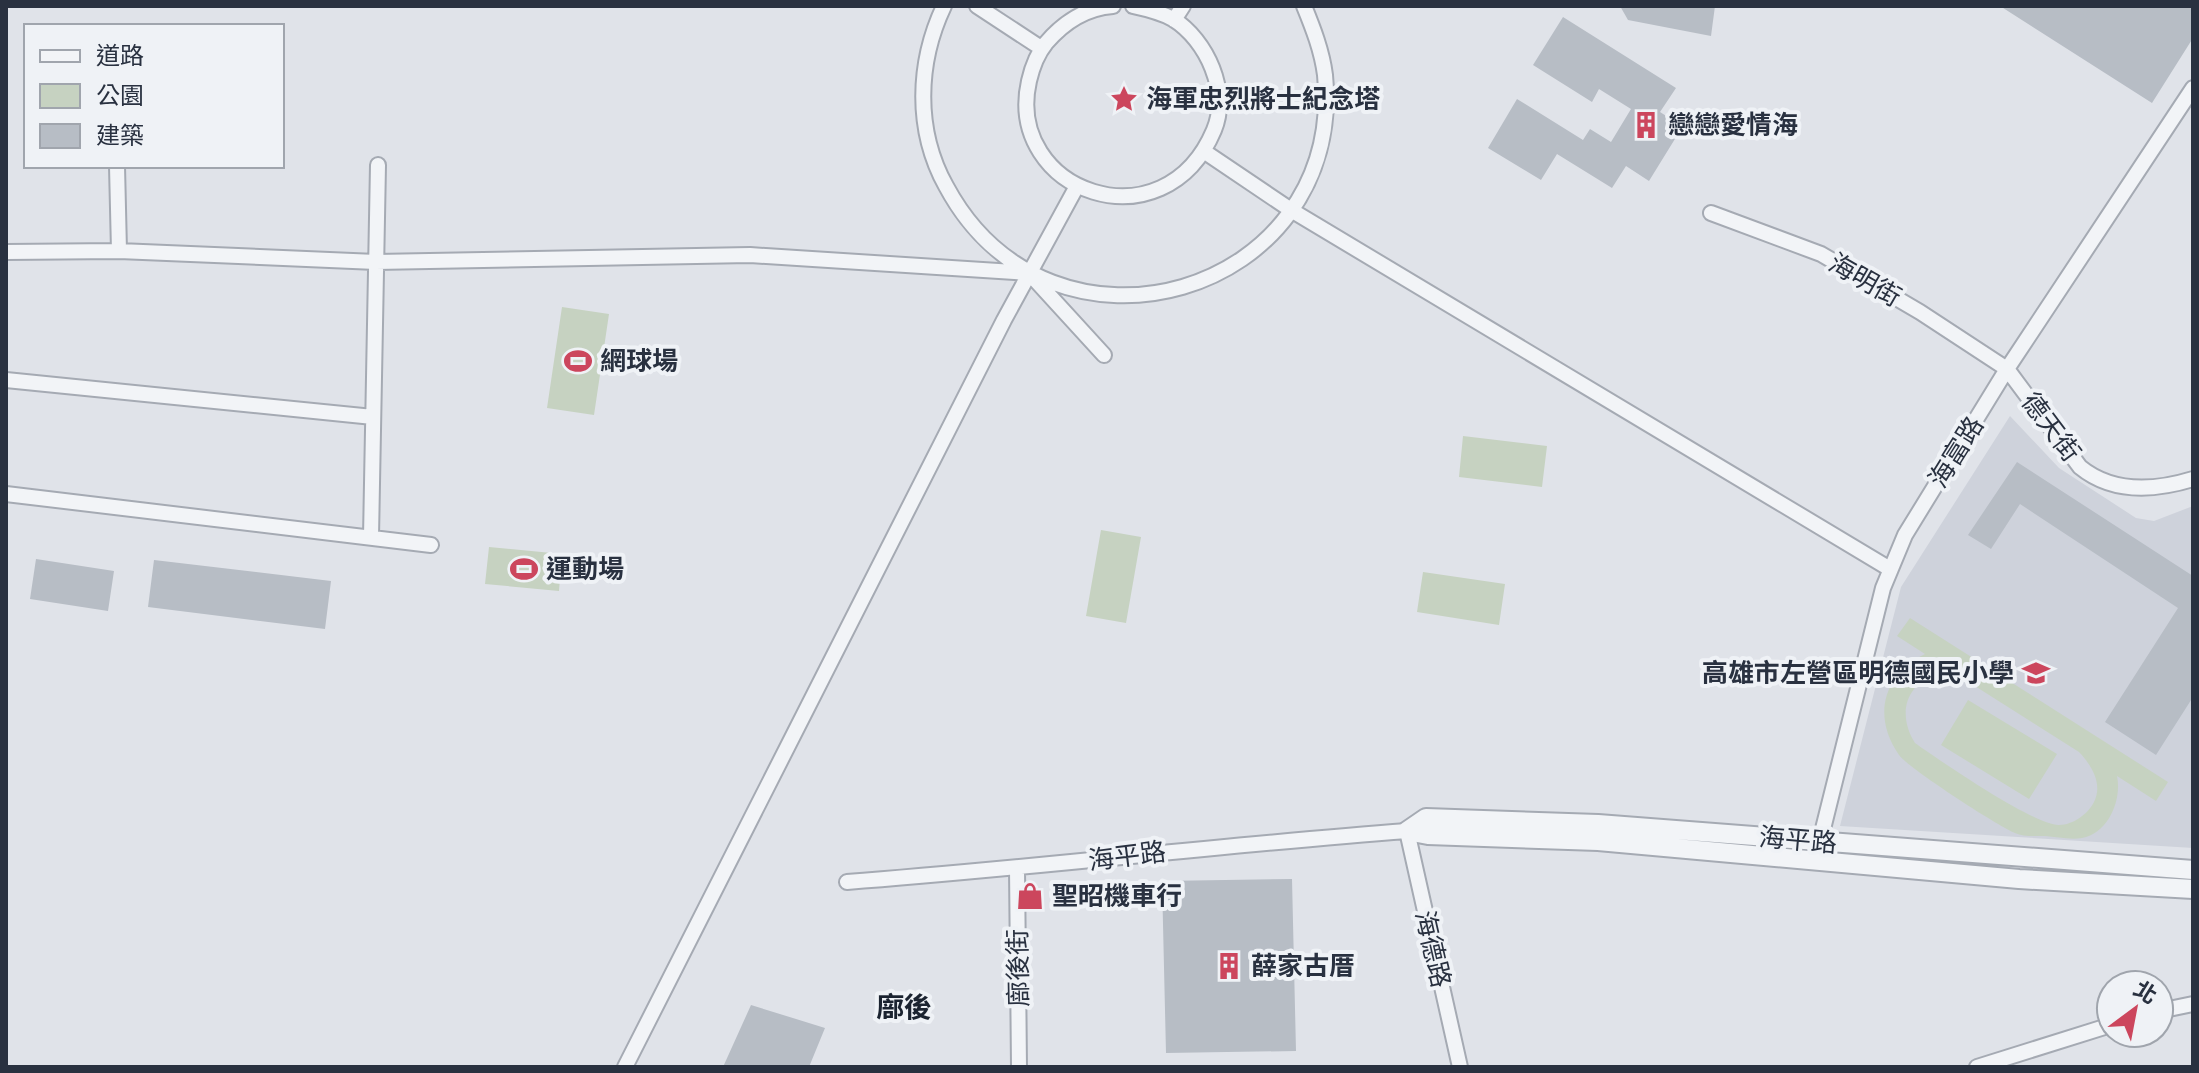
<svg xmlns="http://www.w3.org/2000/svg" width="2199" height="1073" viewBox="0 0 2199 1073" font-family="'Fira Sans','Noto Sans TC',sans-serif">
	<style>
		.built { fill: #ced2db }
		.green { fill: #c6d2c1; fill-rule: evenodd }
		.building { fill: #b7bdc5 }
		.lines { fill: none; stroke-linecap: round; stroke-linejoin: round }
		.minor-casing { stroke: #a5aab3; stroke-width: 18 }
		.tertiary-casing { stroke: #a5aab3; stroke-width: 22 }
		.minor { stroke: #f2f4f7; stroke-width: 14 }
		.tertiary { stroke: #f2f4f7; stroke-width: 18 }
		.labels { text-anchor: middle; stroke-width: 8; stroke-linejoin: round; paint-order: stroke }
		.poi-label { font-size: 26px; font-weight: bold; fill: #293140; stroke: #eff2f6; text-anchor: start }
		.street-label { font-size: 26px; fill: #293140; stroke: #eff2f6 }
		.neighbourhood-label { font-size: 28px; font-weight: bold; fill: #1b2330; stroke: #eff2f6 }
	</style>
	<rect width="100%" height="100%" fill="#e0e3e9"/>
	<!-- built -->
	<path class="built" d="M2010 416 2059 468 2136 518 2154 521 2193 506V848L1840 826 1901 587Z"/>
	<!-- green -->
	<path class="green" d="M562 307 609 314 594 415 547 408Z
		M1463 436 1547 446 1542 487 1459 477Z
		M1101 530 1141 537 1126 623 1086 616Z
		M489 547 562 554 559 591 485 584Z
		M1423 572 1505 584 1499 625 1417 612Z
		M1910 618 2168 782 2156 801 2117 776C2122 799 2109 833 2082 838 2070 840 2057 837 2045 836 2036 836 2023 837 2015 833 1998 826 1908 768 1899 755 1872 716 1883 675 1925 654L1897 636ZM1941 675 1967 681 2079 752C2092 766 2103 784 2094 802 2088 814 2073 825 2059 825 2035 826 1939 760 1915 743 1897 715 1905 681 1941 675Z
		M1968 700 2057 754 2029 799 1941 745Z"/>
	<!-- building -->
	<path class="building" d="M1620 6H1715L1711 36 1628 20Z
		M2000 6H2193V38L2152 103Z
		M1563 17 1676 88 1660 112 1674 121 1669 129 1678 134 1649 181 1626 166 1612 188 1557 154 1541 180 1488 148 1517 99 1583 140 1590 129 1611 142 1631 109 1599 89 1592 102 1533 65Z
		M2017 462 2193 576V697L2156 755 2105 722 2178 608 2020 504 1991 549 1968 535Z
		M36 559 114 571 108 611 30 599Z
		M154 560 331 581 325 629 148 607Z
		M1292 879 1296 1051 1166 1053 1162 881Z
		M751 1005 825 1028 809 1067H723Z"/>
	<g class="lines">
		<!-- minor casing -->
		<g class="minor-casing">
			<path id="minor" d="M944 6C917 63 915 130 946 186 1051 382 1346 296 1325 75 1322 51 1313 28 1304 6
				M977 6 1041 48
				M1113 6C1085 8 1064 22 1046 43 1037 54 1032 68 1029 81 1004 192 1164 249 1214 130 1230 92 1207 40 1173 19 1160 12 1147 9 1133 6
				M1174 20 1183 6
				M1205 152 1291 210 1890 569
				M117 166 119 251
				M1711 213 1821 254 1920 312 2007 369 2080 467C2113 494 2154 491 2193 479
				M6 252 119 251 376 262 750 255 1029 273 1104 355
				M6 380 373 417
				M6 494 431 545
				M371 537 378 165
				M1818 860 1820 841 1883 588 1905 535 2007 369 2193 88
				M1017 869 1019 1067
				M847 882C1034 868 1220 845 1407 831L1460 1067
				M2159 1011 2193 1004
				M625 1067 1004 320 1077 186
				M1977 1067 2111 1025"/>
		</g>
		<!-- tertiary casing -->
		<g class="tertiary-casing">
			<path id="tertiary" d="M1407 831 1426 818 1598 824 2193 870
				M1407 831 1428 835 1598 841 2019 879 2193 889"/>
		</g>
		<!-- minor -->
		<use href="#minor" class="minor"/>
		<!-- tertiary -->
		<use href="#tertiary" class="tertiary"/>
	</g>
	<!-- icons -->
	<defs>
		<g id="sight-bare" transform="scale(2.16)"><path d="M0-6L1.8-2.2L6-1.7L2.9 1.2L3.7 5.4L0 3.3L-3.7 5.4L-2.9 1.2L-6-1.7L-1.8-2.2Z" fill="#cc465d" stroke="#eff2f6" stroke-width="2.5" paint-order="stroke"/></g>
		<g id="building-bare" transform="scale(2.16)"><path d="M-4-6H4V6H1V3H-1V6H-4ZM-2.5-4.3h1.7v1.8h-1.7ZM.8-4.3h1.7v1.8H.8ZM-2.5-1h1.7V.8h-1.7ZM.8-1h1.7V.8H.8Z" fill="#cc465d" stroke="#eff2f6" stroke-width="2.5" paint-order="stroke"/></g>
		<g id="stadium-bare" transform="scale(2.16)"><path d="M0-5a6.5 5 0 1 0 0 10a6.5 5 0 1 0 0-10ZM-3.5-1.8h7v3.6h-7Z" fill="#cc465d" stroke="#eff2f6" stroke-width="2.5" paint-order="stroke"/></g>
		<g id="school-bare" transform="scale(2.16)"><path d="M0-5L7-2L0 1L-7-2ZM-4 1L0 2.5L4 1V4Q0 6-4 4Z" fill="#cc465d" stroke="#eff2f6" stroke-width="2.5" paint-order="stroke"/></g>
		<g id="shop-bare" transform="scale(2.16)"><path d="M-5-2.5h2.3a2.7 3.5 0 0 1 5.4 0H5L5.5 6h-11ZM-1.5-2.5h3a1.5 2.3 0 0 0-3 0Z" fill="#cc465d" stroke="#eff2f6" stroke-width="2.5" paint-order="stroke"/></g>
	</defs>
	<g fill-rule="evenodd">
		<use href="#sight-bare" x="1124" y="99"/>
		<use href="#building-bare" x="1646" y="125"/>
		<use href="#stadium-bare" x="578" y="361"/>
		<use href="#stadium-bare" x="524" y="569"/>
		<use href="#school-bare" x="2036" y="673"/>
		<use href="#shop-bare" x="1030" y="896"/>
		<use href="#building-bare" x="1229" y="966"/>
	</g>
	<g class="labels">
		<!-- poi labels -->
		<g class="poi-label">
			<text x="1146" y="108">海軍忠烈將士紀念塔</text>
			<text x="1668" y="134">戀戀愛情海</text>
			<text x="600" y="370">網球場</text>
			<text x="546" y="578">運動場</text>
			<text x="2014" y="682" text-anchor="end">高雄市左營區明德國民小學</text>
			<text x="1052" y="905">聖昭機車行</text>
			<text x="1251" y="975">薛家古厝</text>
		</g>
		<!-- street labels -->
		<g class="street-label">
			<text transform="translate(1865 280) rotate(30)" y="9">海明街</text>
			<text transform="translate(2051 427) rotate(53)" y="9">德天街</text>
			<text transform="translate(1956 452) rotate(-58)" y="9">海富路</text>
			<text transform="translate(1798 840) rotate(5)" y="9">海平路</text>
			<text transform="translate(1127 856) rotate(-7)" y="9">海平路</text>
			<text transform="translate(1433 949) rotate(77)" y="9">海德路</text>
			<text transform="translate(1018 968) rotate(-91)" y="9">廍後街</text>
		</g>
		<!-- neighbourhood labels -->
		<g class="neighbourhood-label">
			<text x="904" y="1017">廍後</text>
		</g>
	</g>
	<!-- border -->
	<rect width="2199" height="1073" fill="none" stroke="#293140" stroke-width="16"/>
	<!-- legend -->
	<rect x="24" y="24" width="260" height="144" fill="#eff2f6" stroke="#a0a5ad" stroke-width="2"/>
	<rect x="40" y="50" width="40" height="12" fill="#f2f4f7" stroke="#a0a5ad" stroke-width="2"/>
	<text x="96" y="64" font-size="24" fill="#293140">道路</text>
	<rect x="40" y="84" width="40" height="24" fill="#c6d2c1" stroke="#a0a5ad" stroke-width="2"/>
	<text x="96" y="104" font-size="24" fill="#293140">公園</text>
	<rect x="40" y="124" width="40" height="24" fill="#b7bdc5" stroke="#a0a5ad" stroke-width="2"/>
	<text x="96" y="144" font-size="24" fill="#293140">建築</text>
	<!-- north arrow -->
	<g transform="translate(2135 1009) rotate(32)"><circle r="38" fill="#eff2f6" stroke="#a0a5ad" stroke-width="2"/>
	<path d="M0-6L14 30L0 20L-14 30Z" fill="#cc465d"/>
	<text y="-12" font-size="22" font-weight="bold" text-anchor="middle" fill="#293140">北</text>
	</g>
</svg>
